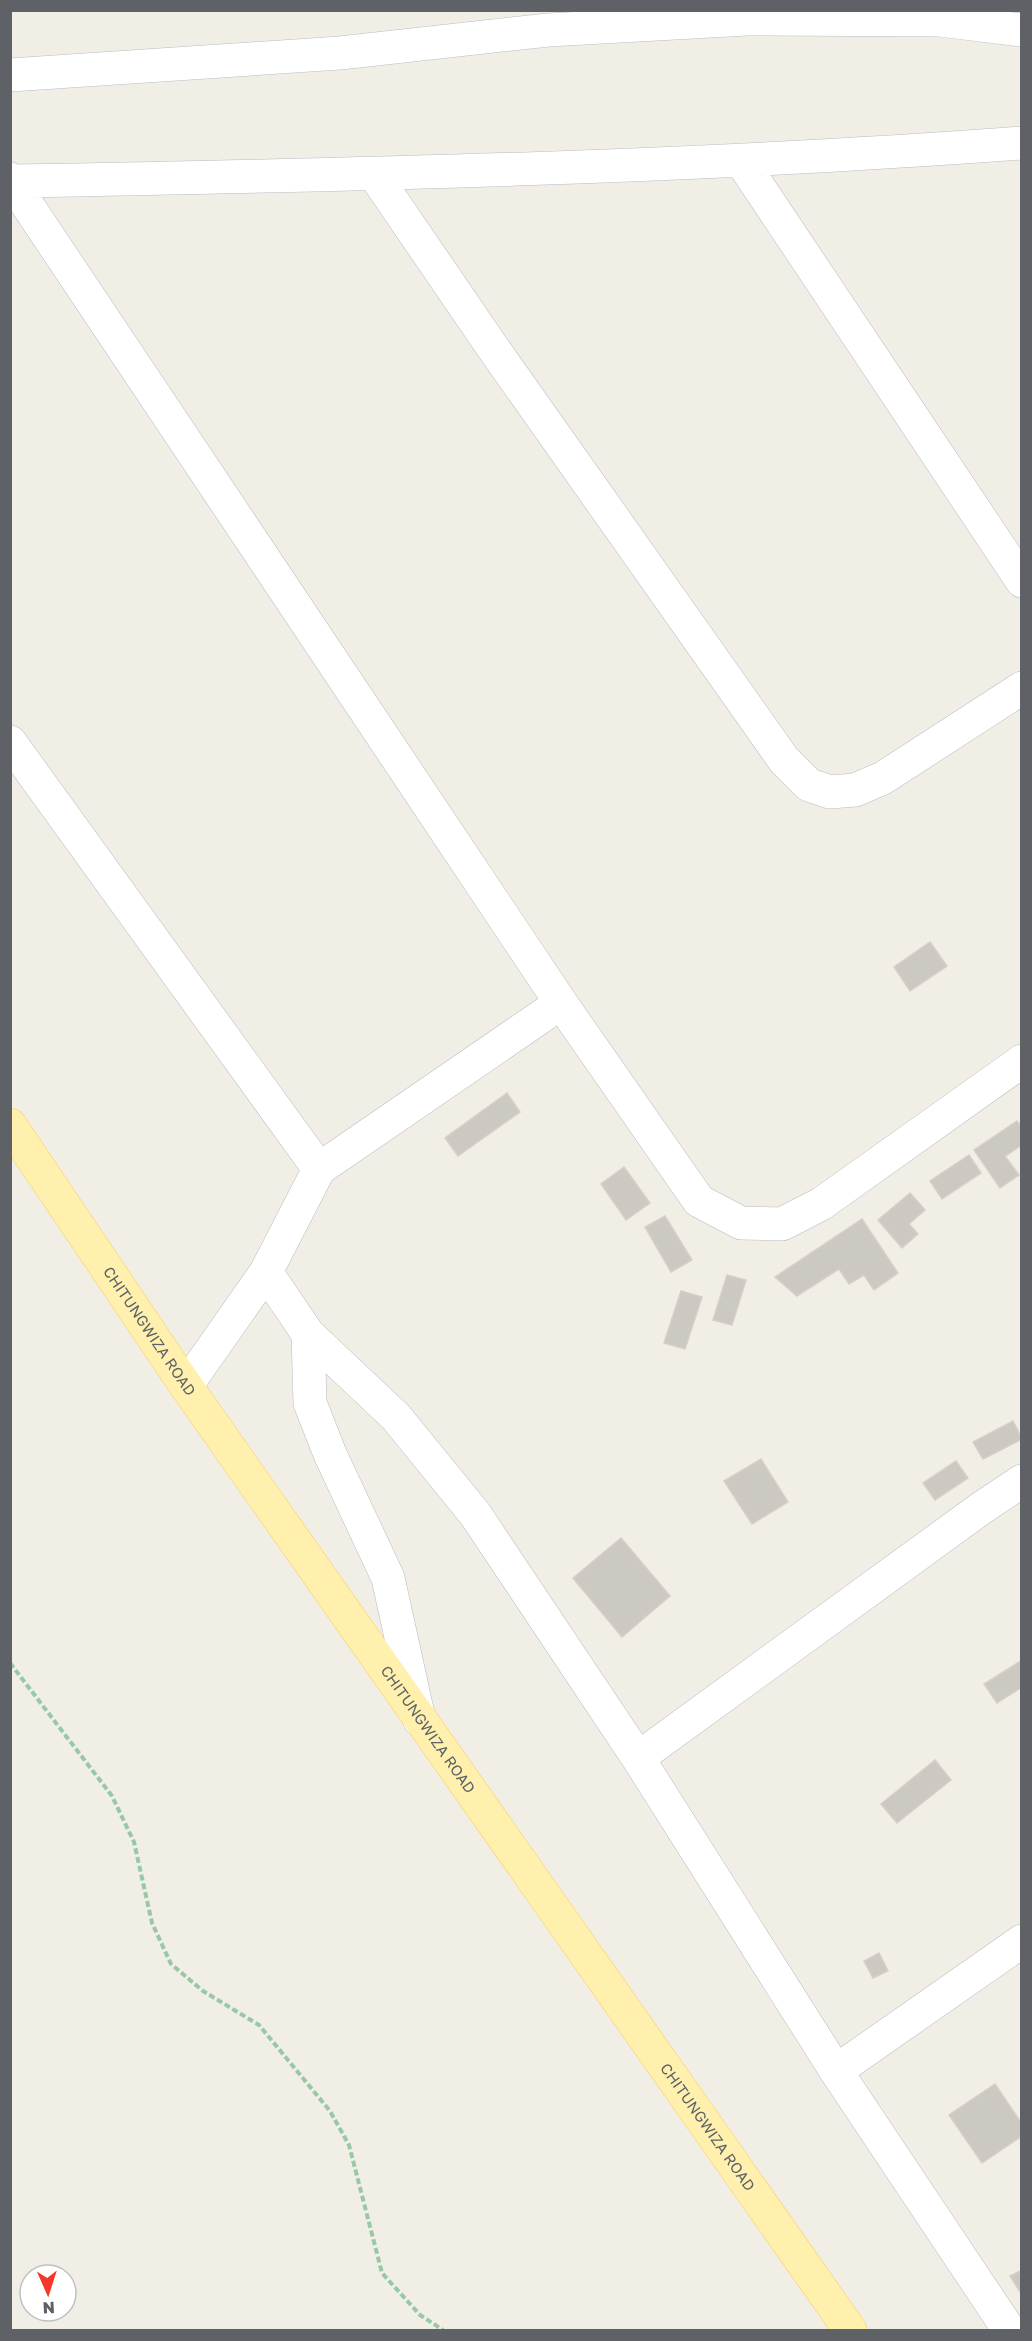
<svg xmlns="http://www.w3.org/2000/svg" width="1032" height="2341" viewBox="0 0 1032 2341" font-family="'Golos Text',sans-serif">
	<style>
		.building { fill: #ccc9c3; stroke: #d6d0c4; stroke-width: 1.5 }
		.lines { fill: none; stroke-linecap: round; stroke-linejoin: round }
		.street-casing { stroke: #b9bcc0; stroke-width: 34 }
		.secondary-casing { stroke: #b9bdc3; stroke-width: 34 }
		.primary-casing { stroke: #facb56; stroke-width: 34 }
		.path { stroke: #99c8a6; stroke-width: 4; stroke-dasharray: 6 3; stroke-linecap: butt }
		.street { stroke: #fff; stroke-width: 33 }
		.secondary { stroke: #fff; stroke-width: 33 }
		.primary { stroke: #fff1ad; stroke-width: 33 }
		.labels { text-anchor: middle; stroke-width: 6; stroke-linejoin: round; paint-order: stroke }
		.street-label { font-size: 15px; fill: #5e6267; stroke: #fff }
	</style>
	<rect width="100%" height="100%" fill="#f1eee6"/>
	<!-- building -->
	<path class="building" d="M930 942 947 966 910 991 894 967Z
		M507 1093 520 1112 458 1156 445 1138Z
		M1017 1121 1022 1128V1145L1005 1156 1019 1175 1000 1188 974 1150Z
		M969 1155 981 1173 942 1199 930 1181Z
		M624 1167 650 1203 626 1220 601 1184Z
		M910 1193 925 1210 909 1224 918 1234 902 1248 878 1220Z
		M665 1216 692 1260 671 1272 645 1227Z
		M862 1219 898 1273 874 1290 864 1275 849 1284 839 1269 797 1296 775 1277Z
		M727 1275 746 1280 732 1325 713 1320Z
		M681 1291 702 1297 685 1349 664 1343Z
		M1013 1421 1022 1439 983 1459 973 1442Z
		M761 1459 788 1502 752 1524 724 1481Z
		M956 1461 968 1478 935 1500 923 1483Z
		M621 1538 670 1596 622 1637 573 1578Z
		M1022 1660V1687L997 1703 984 1684Z
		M935 1760 951 1780 897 1823 881 1804Z
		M879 1953 888 1971 873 1978 864 1961Z
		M995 2084 1022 2124V2136L982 2163 949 2115Z
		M1022 2270V2295L1010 2276Z"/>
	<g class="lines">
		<!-- street casing -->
		<g class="street-casing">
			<path id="street" d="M742 162 1022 581
				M374 174 493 348 784 760 809 785 830 792 855 790 883 778 1022 688
				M10 179 561 1003 699 1201 741 1223 782 1224 821 1204 1022 1061
				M13 181C349 175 686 168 1022 143
				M10 742 319 1169
				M266 1272 308 1334 396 1417 475 1514 638 1758 836 2071 1009 2330
				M308 1334 310 1403 330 1454 388 1578 419 1719
				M186 1386 266 1272 319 1169 561 1003
				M638 1758 980 1509 1022 1481
				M836 2071 1022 1941"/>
		</g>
		<!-- secondary casing -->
		<g class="secondary-casing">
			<path id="secondary" d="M10 75 340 53 548 30 747 19 940 20 1022 30"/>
		</g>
		<!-- primary casing -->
		<g class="primary-casing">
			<g id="primary">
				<path id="s1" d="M10 1125 186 1386 850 2330"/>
			</g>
		</g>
		<!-- path -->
		<path class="path" d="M10 1663 112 1796 134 1842 152 1923 171 1964 203 1991 259 2025 330 2111 349 2145 382 2273 420 2315 443 2330"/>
		<!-- street -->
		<use href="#street" class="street"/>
		<!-- secondary -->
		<use href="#secondary" class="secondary"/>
		<!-- primary -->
		<use href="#primary" class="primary"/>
	</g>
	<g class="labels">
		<!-- street labels -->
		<g class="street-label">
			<text dy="5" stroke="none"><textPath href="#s1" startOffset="249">CHITUNGWIZA ROAD</textPath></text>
			<text dy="5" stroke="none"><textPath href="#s1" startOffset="735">CHITUNGWIZA ROAD</textPath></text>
			<text dy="5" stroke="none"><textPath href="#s1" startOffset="1221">CHITUNGWIZA ROAD</textPath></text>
		</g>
	</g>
	<!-- border -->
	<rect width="1032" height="2341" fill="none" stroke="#5e6267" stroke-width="24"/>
	<!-- north arrow -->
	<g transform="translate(48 2293) rotate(177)"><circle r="28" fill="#ffffff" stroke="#bfc0c2" stroke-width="1.5"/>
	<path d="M0-4.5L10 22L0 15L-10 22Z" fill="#f43829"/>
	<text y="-9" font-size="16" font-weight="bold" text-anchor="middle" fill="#5e6267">N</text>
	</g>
</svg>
